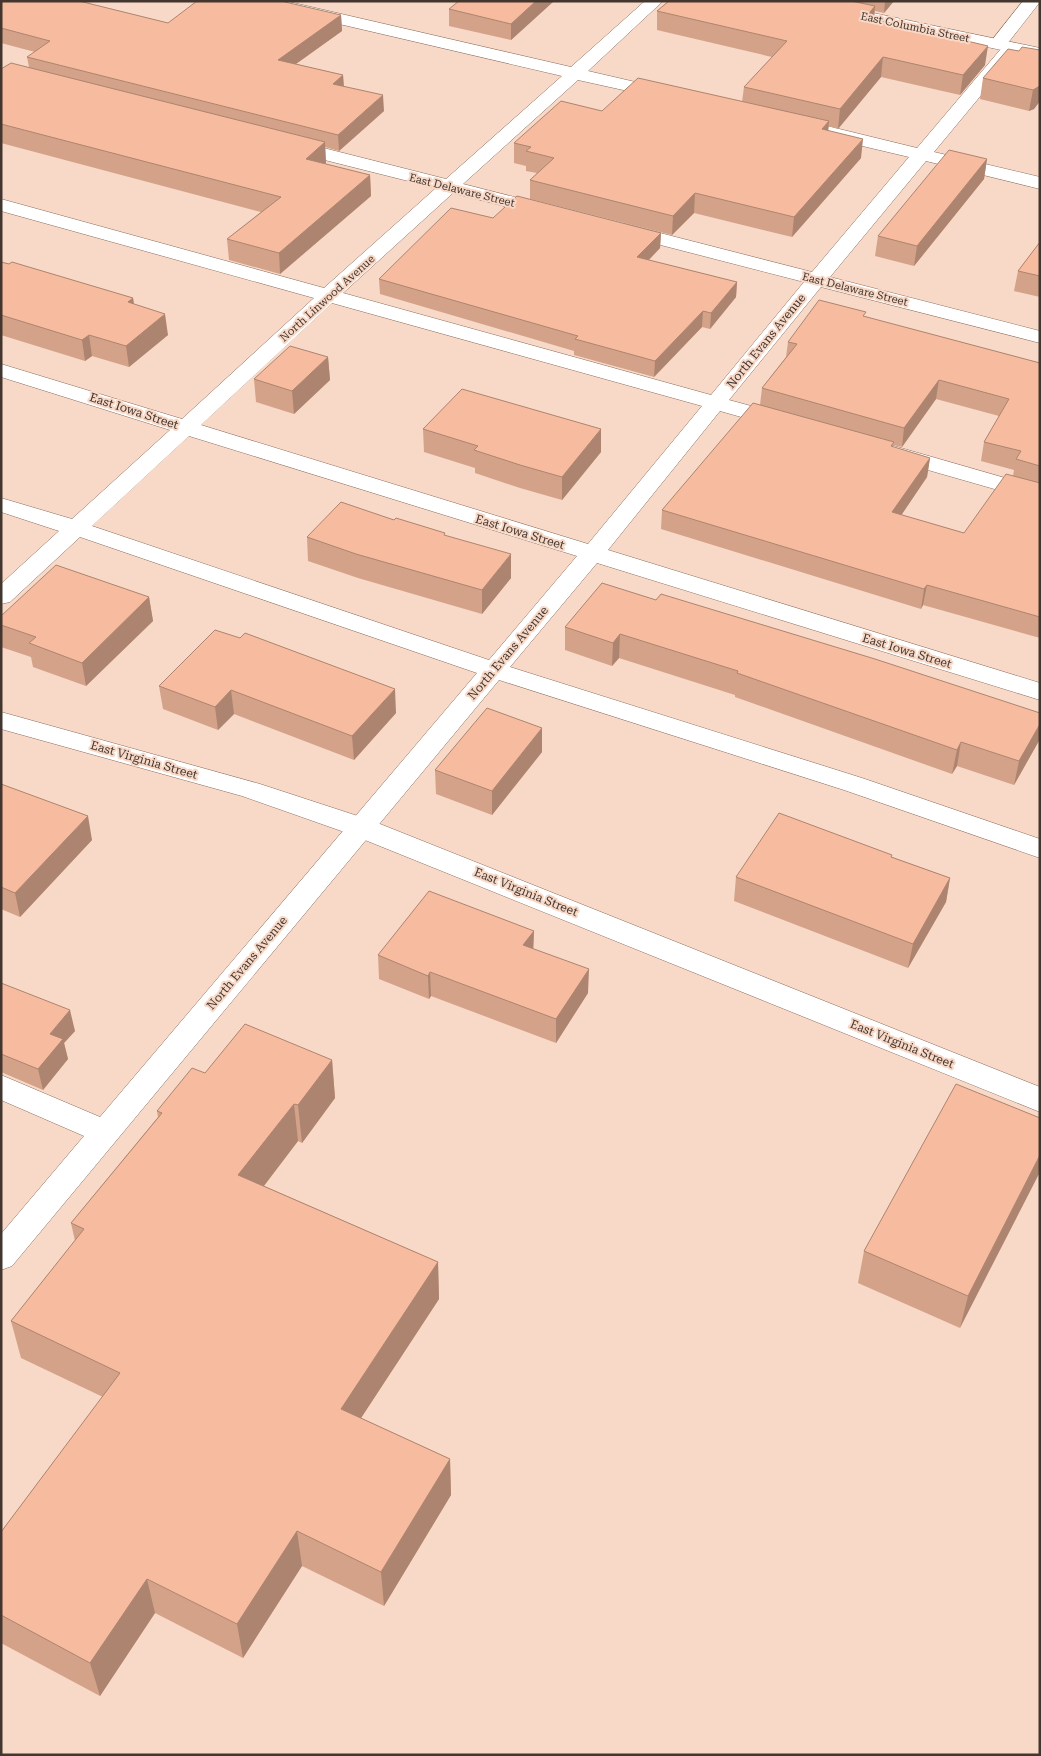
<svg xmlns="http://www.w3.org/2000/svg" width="1041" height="1756" viewBox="0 0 1041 1756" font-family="'Roboto Serif',serif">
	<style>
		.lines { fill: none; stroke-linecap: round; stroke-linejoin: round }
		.minor-casing { stroke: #896d5d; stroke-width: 1 }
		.major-casing { stroke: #896d5d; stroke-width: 1 }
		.minor { fill: #fff; fill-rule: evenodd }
		.major { fill: #fff; fill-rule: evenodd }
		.wall { fill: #d4a289; fill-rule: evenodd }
		.shaded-wall { fill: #ad846f }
		.building { fill: #f7bc9f; stroke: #ad846f }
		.labels { text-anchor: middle; stroke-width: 4; stroke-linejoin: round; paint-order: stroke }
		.far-street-label { font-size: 11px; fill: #42362f; stroke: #f8d8c6 }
		.street-label { font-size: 12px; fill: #42362f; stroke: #f8d8c6 }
	</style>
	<rect width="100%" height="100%" fill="#f8d8c6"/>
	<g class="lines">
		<!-- minor casing -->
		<g class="minor-casing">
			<path id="minor" d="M254 1H285L571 67 645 1H663L588 71 670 90 673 94 670 98 664 99 578 80 463 184 554 207 557 211 554 215 547 217 453 193 343 293 711 395 804 282 618 234 615 230 618 226 625 224 812 272 909 157 820 136 818 132 820 128 827 126 917 148 1000 50H1012L1015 54 1012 58 934 152 1040 177V189L926 161 830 277 1040 331V343L821 287 729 400 788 416 791 421 788 426 780 428 720 411 608 550 1040 683V700L597 563 510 667 862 778 1040 839V858L844 790 499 680 12 1266 1 1270V1234L84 1136 1 1100V1075L100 1117 477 673 80 537 10 602 1 604V584L59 531 1 512V498L72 519 170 430 1 377V364L182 419 314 298 1 211V199L324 288 436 188 281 149 279 145 281 141 288 139 446 179 562 76 262 6ZM332 303 702 406 588 544 201 425ZM189 436 577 556 489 660 92 526Z
				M1023 1 1040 2 1004 48H992L989 44Z
				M894 446 1040 488V502L886 458 883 453 886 448Z"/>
		</g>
		<!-- major casing -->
		<g class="major-casing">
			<path id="major" d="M782 1H816L1040 48V58L790 6Z
				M1 712 260 784 370 820 1040 1087V1112L350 834 242 796 1 729Z"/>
		</g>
		<!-- minor -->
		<use href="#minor" class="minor"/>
		<!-- major -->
		<use href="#major" class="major"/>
	</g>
	<!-- wall -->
	<path class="wall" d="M1 1 168 23 341 15 342 31 296 64 343 75 344 86 384 111 339 151 325 147 326 163 325 164 370 175 371 196 280 274 229 260 227 239 261 212 1 143V69L29 67 27 57 35 52 1 43Z
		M554 1 511 40 449 26V9Z
		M669 1H894L884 13 875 11 874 19 985 65 960 95 881 77 838 129 829 126 828 131 861 158 792 237 694 213 672 235 530 199V180L537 173 526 171V166L514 163V143L602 111 742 102 744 87 772 57 657 30V11Z
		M1040 50V101L1034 109 1029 111 980 99 983 78 1019 51Z
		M987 159 984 179 914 266 875 256 878 236Z
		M493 218 661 233 660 248 649 260 737 282 736 297 710 329 702 327 654 377 574 355V351L380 294 379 279Z
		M1040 242V297L1014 291 1018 271Z
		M1 262 133 298 134 304 168 335 129 367 92 356 85 361 1 335Z
		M865 317 1040 363V638L923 605 921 609 661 529 662 510 760 405 762 388 786 357 788 342ZM936 399 999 416 984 442 981 461 1014 470 1013 476 964 533 901 515 927 477 930 458 893 447V445L902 447Z
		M328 357 330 380 294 414 256 402 254 379Z
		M423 429 601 452 562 500 520 488 475 473V468L424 452Z
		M394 520 445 535 511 578 482 614 358 578 308 561 307 537Z
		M149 597 153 621 86 686 33 667 31 657 1 647V616Z
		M656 600 1040 713V739L1014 785 957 766 952 774 735 697V695L619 658 612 666 565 650V627Z
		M215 630 396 713 354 760 234 714 218 730 163 709 159 686Z
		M542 728V752L492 815 436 794 435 770Z
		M1 784 92 840 20 917 1 909Z
		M892 857 950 878 946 902 908 968 734 901 736 877Z
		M534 931 533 949 588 993 556 1043 431 996 429 999 379 979 378 955Z
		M1 983 75 1031 64 1043 68 1059 43 1090 1 1072Z
		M332 1060 335 1098 302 1143 298 1141 264 1186 438 1262 439 1299 361 1418 450 1459 451 1495 384 1606 302 1566 243 1658 155 1613 100 1696 1 1643V1532L103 1397 21 1358 11 1321 75 1241 71 1223 158 1117 157 1111 205 1073Z
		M1040 1118 960 1328 858 1283 864 1251Z"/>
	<!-- shaded-wall -->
	<path class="shaded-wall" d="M536 1H554L511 40V24Z
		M885 1H894L884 13Z
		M875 6 873 25 866 17Z
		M341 15 342 31 279 76 278 60Z
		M988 46 985 65 960 95 963 75Z
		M883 57 881 77 838 129 840 109Z
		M343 75 344 91 333 84Z
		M1040 85V101L1034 109 1029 111 1033 90Z
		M383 95 384 111 339 151 338 135Z
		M829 121 827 141 822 129Z
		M863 139 861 158 792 237 794 217Z
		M325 142 326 163 308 179 306 159Z
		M987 159 984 179 914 266 917 246Z
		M370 175 371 196 280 274 279 253Z
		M695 193 694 213 672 235 673 216Z
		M661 233 660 248 637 272V257Z
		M737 282 736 297 710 329 711 313Z
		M133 298 136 319 128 302Z
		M703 311 702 327 654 377 655 361Z
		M165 314 168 335 129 367 126 346Z
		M89 335 92 356 85 361 82 340Z
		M328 357 330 380 294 414 292 391Z
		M939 380 936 399 902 447 904 428Z
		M601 429V452L562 500V477Z
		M930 458 927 477 890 532 892 512Z
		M511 554V578L482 614V590Z
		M927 585 923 605 921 609 924 589Z
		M149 597 153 621 86 686 82 663Z
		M620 634 619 658 612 666 613 643Z
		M395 689 396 713 354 760 352 736Z
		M231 690 234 714 218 730 215 707Z
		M1040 724V739L1014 785 1019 761Z
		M542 728V752L492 815V791Z
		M961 742 957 766 952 774 957 750Z
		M88 816 92 840 20 917 15 893Z
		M950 878 946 902 908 968 913 944Z
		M534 931 533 955 523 945Z
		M589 969 588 993 556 1043V1019Z
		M430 972 431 996 429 999 428 976Z
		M70 1010 75 1031 64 1043 68 1059 43 1090 38 1069 50 1034Z
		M332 1060 335 1098 302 1143 298 1105Z
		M294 1104 298 1141 244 1212 238 1175Z
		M1040 1155V1172L960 1328 968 1296Z
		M438 1262 439 1299 344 1444 341 1409Z
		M450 1459 451 1495 384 1606 381 1572Z
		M297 1531 302 1566 243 1658 237 1624Z
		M147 1579 155 1613 100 1696 90 1663Z"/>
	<!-- building -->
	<path class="building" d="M1 1H79L168 23 197 1H281L341 15 278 60 343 75 333 84 383 95 338 135 27 57 50 41 1 28Z
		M459 1H536L511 24 449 9Z
		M669 1H851L875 6 866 17 988 46 963 75 883 57 840 109 744 87 787 41 657 11Z
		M1022 47 1040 50V85L1038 87 1033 90 983 78 1008 49 1019 51Z
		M11 63 325 142 306 159 370 175 279 253 227 239 281 197 1 124V69Z
		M638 78 829 121 822 129 863 139 794 217 695 193 673 216 530 180 554 158 526 151 531 147 514 143 561 101 602 111Z
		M949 150 987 159 917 246 878 236Z
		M517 196 661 233 637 257 737 282 711 313 703 311 655 361 575 339 578 336 379 279 451 208 493 218Z
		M1040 242V276L1018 271Z
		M1 262 9 264 12 262 133 298 128 302 165 314 126 346 89 335 82 340 1 315Z
		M819 300 866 312 863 316 1040 363V466L1016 459 1021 451 984 442 1009 399 939 380 904 428 762 388 797 344 788 342Z
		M290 346 328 357 292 391 254 379Z
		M462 389 601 429 562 477 520 465 474 450 478 446 423 429Z
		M753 403 894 442 891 446 930 458 892 512 964 533 1006 474 1040 483V617L927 585 924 589 662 510Z
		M341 502 394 520 396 518 445 533 444 535 511 554 482 590 356 554 307 537Z
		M56 565 149 597 82 663 29 643 36 637 1 625V616Z
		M602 583 656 600 661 594 875 659 1040 713V724L1019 761 961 742 957 750 737 673 738 671 620 634 613 643 565 627Z
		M215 630 240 638 245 633 395 689 352 736 231 690 215 707 159 686Z
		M487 708 542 728 492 791 435 770Z
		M1 784 88 816 15 893 1 887Z
		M779 813 892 855 891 857 950 878 913 944 736 877Z
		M429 891 534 931 523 945 589 969 556 1019 430 972 428 976 378 955Z
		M1 983 70 1010 50 1034 63 1039 38 1069 1 1054Z
		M245 1024 332 1060 298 1105 294 1104 238 1175 438 1262 341 1409 450 1459 381 1572 297 1531 237 1624 147 1579 90 1663 1 1615V1532L120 1373 11 1321 84 1229 71 1223 162 1113 157 1111 192 1068 205 1073Z
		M956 1084 1040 1118V1155L968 1296 864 1251Z"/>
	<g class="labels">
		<!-- far-street labels -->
		<g class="far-street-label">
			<text transform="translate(915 27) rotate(12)" y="4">East Columbia Street</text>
			<text transform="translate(462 190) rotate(14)" y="4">East Delaware Street</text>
			<text transform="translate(855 289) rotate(14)" y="4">East Delaware Street</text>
			<text transform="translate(327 298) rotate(-42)" y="4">North Linwood Avenue</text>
		</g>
		<!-- street labels -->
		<g class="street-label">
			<text transform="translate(766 341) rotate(-51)" y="4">North Evans Avenue</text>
			<text transform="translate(134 411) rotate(18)" y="4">East Iowa Street</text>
			<text transform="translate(520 532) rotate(17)" y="4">East Iowa Street</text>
			<text transform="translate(907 651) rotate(17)" y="4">East Iowa Street</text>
			<text transform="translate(508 653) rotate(-50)" y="4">North Evans Avenue</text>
			<text transform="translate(144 760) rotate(16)" y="4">East Virginia Street</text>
			<text transform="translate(526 892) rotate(22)" y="4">East Virginia Street</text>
			<text transform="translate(247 963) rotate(-50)" y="4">North Evans Avenue</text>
			<text transform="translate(902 1044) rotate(22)" y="4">East Virginia Street</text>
		</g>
	</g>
	<!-- border -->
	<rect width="1041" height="1756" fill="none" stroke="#42362f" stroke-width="5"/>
</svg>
